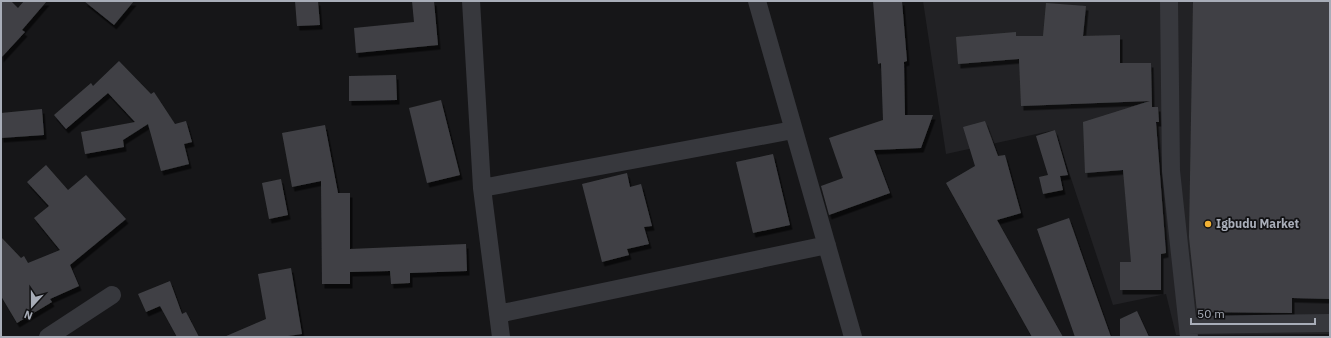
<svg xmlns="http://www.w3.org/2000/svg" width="1331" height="338" viewBox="0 0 1331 338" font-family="'IBM Plex Sans',sans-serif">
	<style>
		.built { fill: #222225 }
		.building { fill: #404145; filter: url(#shadow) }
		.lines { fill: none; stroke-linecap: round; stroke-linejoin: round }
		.minor { stroke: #37383d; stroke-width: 18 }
		.poi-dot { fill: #f2b134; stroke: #111113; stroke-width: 1.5 }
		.labels { text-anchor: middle; stroke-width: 3.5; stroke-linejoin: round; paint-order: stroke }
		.poi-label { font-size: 12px; font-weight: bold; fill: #a8adb8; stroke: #111113; text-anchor: start }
	</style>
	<defs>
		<filter id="shadow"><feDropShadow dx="2.5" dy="4.5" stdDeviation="0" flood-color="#0009"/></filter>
	</defs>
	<rect width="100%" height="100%" fill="#161618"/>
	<!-- built -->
	<path class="built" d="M923 1H1330V334L1176 335 1166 294 1113 305 1055 130 946 154Z"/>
	<!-- building -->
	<path class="building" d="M1 1H11L18 8 24 1H47L22 30 25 32 1 58Z
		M84 1H134L114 25Z
		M295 1H318L320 25 297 26Z
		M412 1H434L438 45 356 53 354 28 414 22Z
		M873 1H902L907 61 904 62 905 115H933L921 148 874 150 890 193 829 215 821 186 843 178 829 138 883 120 881 63 878 64Z
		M1193 1H1330V299L1292 298V313L1197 312 1189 237Z
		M1046 3 1086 6 1083 36 1120 35V63H1151L1152 107H1158L1159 122H1156L1166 253 1161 254V290H1120V262H1131L1123 170 1085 173 1083 122 1150 101 1021 106 1019 59 958 64 956 37 1016 32V36H1043Z
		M119 61 151 94 154 92 175 124 186 121 192 142 184 144 189 164 161 171 148 124 123 140 124 147 85 154 81 132 135 122 108 93 66 129 54 115 91 83 93 86Z
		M396 75 397 100 349 101V76Z
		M441 100 460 175 427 183 409 108Z
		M42 109 44 135 1 138V113Z
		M985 121 998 156 1005 155 1021 213 997 220 1063 337H1032L946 183 975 166 963 127Z
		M325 125 338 193H350V249L466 244 467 271 410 273V283L391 284 390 271 350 272V284H322L321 181 292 187 282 133Z
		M1055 130 1068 175 1060 176 1063 190 1043 194 1039 177 1048 175 1036 136Z
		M773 154 790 225 753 233 736 162Z
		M46 165 68 190 86 175 126 219 70 265 79 286 50 299 52 302 17 323 1 296V237L21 258 24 256 28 263 60 250 34 218 49 206 27 182Z
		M627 173 630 187 641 184 652 226 644 227 649 244 627 249 629 255 602 262 582 184Z
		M281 179 288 215 269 219 262 183Z
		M1069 218 1091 281 1111 337H1075L1037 229Z
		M291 268 302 334 281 337H224L266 319 258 274Z
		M170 281 182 314 186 312 199 337H177L160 306 146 312 138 294Z
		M1137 311 1149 337H1120V319Z"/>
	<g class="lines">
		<!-- minor -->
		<path class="minor" d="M471 1 482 188 501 337
			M757 1 853 337
			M1169 1 1171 171 1189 337
			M482 188 793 130
			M498 314 827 245
			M1188 325 1330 323
			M48 337 112 295"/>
	</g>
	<!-- markers -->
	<circle class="poi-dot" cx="1208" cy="224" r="4"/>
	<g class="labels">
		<!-- poi labels -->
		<g class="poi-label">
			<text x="1216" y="228">Igbudu Market</text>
		</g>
	</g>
	<!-- border -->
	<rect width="1331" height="338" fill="none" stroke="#a8adb8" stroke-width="4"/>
	<!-- north arrow -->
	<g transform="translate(32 306) rotate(201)" stroke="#111113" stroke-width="3" paint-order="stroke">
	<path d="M0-3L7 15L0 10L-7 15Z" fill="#a8adb8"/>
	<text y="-6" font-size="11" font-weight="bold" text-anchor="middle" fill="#a8adb8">N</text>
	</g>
	<!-- scale -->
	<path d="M1191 318v6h124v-6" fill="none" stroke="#a8adb8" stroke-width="2"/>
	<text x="1197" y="318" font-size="12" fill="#a8adb8" stroke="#111113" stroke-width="3" paint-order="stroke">50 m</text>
</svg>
